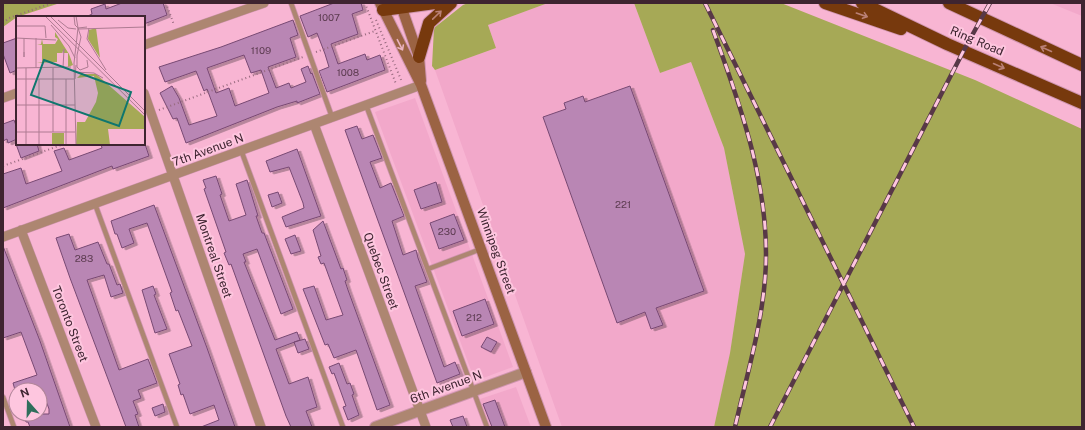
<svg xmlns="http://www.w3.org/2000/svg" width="1085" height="430" viewBox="0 0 1085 430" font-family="'Public Sans',sans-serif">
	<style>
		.built { fill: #f2a8ca }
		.green { fill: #a6a956 }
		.building { fill: #b986b4; stroke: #784973; fill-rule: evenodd; filter: url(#shadow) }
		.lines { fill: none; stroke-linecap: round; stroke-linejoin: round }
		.service-casing { stroke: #cf95af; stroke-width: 6 }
		.minor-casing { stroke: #cf95af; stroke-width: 10 }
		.tertiary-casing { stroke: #cf95af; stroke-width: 12 }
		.secondary-casing { stroke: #cf95af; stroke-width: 12 }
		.motorway-casing { stroke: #cf95af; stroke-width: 14 }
		.path { stroke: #986a7f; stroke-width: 2; stroke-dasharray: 1 3; stroke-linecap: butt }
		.service { stroke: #ad8671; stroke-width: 4.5 }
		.minor { stroke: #ad8671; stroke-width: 9 }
		.tertiary { stroke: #ad8671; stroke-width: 10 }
		.secondary { stroke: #9b6343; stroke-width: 10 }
		.motorway { stroke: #77390d; stroke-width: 12 }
		.rail-casing { stroke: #583847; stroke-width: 4.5 }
		.rail { stroke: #fec6df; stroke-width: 3; stroke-dasharray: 9; stroke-linecap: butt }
		.oneway { stroke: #ba8076 }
		.oneway2 { stroke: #eab2c0 }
		.labels { text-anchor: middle; stroke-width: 4; stroke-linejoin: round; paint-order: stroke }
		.number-label { font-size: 10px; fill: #5d3c51 }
		.street-label { font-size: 12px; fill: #3e2430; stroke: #fec6df }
		.inset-road { fill: none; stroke: #ae7b92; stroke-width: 1 }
		.view { fill: #0f766e; fill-opacity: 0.15; stroke: #0f766e; stroke-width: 2 }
		.inset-edge { fill: none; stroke: #3e2430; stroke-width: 2 }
	</style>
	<defs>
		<filter id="shadow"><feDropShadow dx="3.5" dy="2" stdDeviation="0" flood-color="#0004"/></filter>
	</defs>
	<rect width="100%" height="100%" fill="#f8b5d3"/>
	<!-- built -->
	<path class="built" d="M548 3H634L660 73 691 62 724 148 745 254 730 354 714 427H562L435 70 496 48 488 25Z
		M1050 3H1082V16Z
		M415 98 513 367 475 381 375 112Z
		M516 387 531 427H490L480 399Z"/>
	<!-- green -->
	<path class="green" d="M3 3H60L17 17 3 27Z
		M468 3H548L488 25 496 48 435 70 432 66 434 28 463 5Z
		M634 3H781L975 80 1082 129V427H714L730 353 745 254 724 148 691 62 660 73Z"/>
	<!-- building -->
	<path class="building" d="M122 3H163L167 15 144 24V17H86L92 14 91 9 105 4 106 9Z
		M334 3H361L363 10 352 14 358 34 331 44 338 64 365 54 367 60 380 55 385 70 327 92 319 71 329 67 325 54 317 33 308 37 300 16Z
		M293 20 298 35 290 38 296 57 268 67 276 88 289 83 291 88 306 82 301 69 308 66 311 74 312 73 320 94 297 103V101L277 107 186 143 177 118 173 119 160 93 172 86 179 98 189 125 217 116 207 89 204 91 196 71 165 82 159 67 221 47ZM244 55 251 73 261 70 269 93 235 106 229 88 216 93 207 68Z
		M17 38V70L10 73 3 54V43Z
		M630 86 704 291 656 308 663 325 651 329 645 312 617 323 543 117 566 109 564 103 583 96 585 102Z
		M14 120 17 128V139L8 143 7 139 3 141V124Z
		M357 126 362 139 373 135 382 158 370 162 380 188 391 183 404 216 392 221 403 255 416 250 418 258 427 282 415 286 444 367 455 362 460 374 437 383 345 130Z
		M16 144H37L39 151 21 158Z
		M101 144H145L149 156 113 169 112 166 3 208V174L21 168 26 184 62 171 54 151 64 148 69 160 102 148Z
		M297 149 321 216 286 227 282 217 304 208 303 203 289 167 270 172 266 161Z
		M216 176 222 194 220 195 229 221 246 215 236 184 247 180 258 216H256L262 233H264L293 309 281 314 257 249 243 254 246 262H244L275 340 297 332 300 340 276 349 289 384 308 377 317 407 306 411 312 427H291L286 416 231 264 229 265 224 253 226 252 204 189 206 188 203 180Z
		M436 182 442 202 421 209 414 190Z
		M278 192 282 203 272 207 268 195Z
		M154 205 207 348 235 427H201L219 420 214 405 190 414 183 394 181 395 178 385 180 384 169 354 192 346 178 310 176 311 170 293 172 292 147 223 129 229 134 243 122 248 117 234H115L111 221Z
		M454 214 464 240 439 249 430 223Z
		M323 221 341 269 343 268 347 280 345 281 348 290 390 405 377 410 356 350 334 358 328 344 325 345 303 289 314 286 326 320 343 315 324 263 321 264 318 257 321 256 313 230Z
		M69 234 75 250 98 242 107 264H109L117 285 120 284 123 293 111 297 104 275 87 280 119 370 148 359 157 383 138 390 141 398 133 401 138 414 135 415 139 427H126L70 278 56 238Z
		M295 235 301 251 291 254 285 239Z
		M3 246 40 341 70 427H30L28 422H26L23 414H49V409L42 390H15L13 383 37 375 21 332 3 338Z
		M153 286 156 294 154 295 167 329 155 333 142 290Z
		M485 299 494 324 462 336 453 311Z
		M487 337 497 342 491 352 481 347Z
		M305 339 309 349 298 353 294 342Z
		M339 363 347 384 350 383 354 394 352 395 359 415 348 420 343 407 346 406 334 373 332 374 329 367Z
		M495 400 505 427H492L483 404Z
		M163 404 165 412 155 416 152 408Z
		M463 416 467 427H453L450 420Z"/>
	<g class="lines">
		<!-- service casing -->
		<g class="service-casing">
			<path id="service" d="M291 3 332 117
				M366 105 487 427
				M241 150 343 427
				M95 204 177 427
				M428 269 481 249
				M3 397 14 427"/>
		</g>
		<!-- minor casing -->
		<g class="minor-casing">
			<path id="minor" d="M144 45 264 3
				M144 93 261 427
				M3 98 17 93
				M314 124 426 427
				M21 230 96 427
				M3 237 421 85"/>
		</g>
		<!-- tertiary casing -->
		<g class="tertiary-casing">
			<path id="tertiary" d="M375 427 526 372"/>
		</g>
		<!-- secondary casing -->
		<g class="secondary-casing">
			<path id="secondary" d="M380 3 421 85 546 427
				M400 3 419 57 421 81"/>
		</g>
		<!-- motorway casing -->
		<g class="motorway-casing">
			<path id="motorway" d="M825 3 901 29
				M862 3 947 44 1082 103
				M949 3 1082 65
				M383 10 435 3
				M419 57 429 23 451 3"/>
		</g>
		<!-- path -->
		<path class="path" d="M166 3 174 25
			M365 3 396 84
			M376 20 402 82
			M3 23 9 18 52 3
			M316 52 375 31
			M159 110 303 57
			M3 166 64 144"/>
		<!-- service -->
		<use href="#service" class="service"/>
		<!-- minor -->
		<use href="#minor" class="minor"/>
		<!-- tertiary -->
		<use href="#tertiary" class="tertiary"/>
		<!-- secondary -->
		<use href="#secondary" class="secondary"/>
		<!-- motorway -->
		<use href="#motorway" class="motorway"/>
		<!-- rail casing -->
		<g class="rail-casing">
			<path id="rail" d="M705 3 914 427
				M713 30C742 109 772 193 765 279 761 329 746 378 735 427
				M770 427 964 50 990 3"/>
		</g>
		<!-- rail -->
		<use href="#rail" class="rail"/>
	</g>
	<!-- one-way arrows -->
	<defs><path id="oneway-shaft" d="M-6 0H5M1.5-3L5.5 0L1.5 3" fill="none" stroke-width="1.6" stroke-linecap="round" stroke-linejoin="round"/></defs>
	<g class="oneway">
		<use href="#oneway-shaft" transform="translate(437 15) rotate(-44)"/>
		<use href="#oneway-shaft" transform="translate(862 15) rotate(19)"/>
		<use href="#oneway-shaft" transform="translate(1046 49) rotate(-156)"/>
		<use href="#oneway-shaft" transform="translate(999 66) rotate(24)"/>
	</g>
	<use class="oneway2" href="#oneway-shaft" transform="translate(400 45) rotate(63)"/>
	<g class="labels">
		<!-- number labels -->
		<g class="number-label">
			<text x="329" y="21">1007</text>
			<text x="261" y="54">1109</text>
			<text x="348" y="76">1008</text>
			<text x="623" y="208">221</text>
			<text x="447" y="235">230</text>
			<text x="84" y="262">283</text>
			<text x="474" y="321">212</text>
		</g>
		<!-- street labels -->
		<g class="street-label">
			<text transform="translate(977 41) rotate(23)" y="4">Ring Road</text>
			<text transform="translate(208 150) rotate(-20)" y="4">7th Avenue N</text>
			<text transform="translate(496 251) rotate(70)" y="4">Winnipeg Street</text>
			<text transform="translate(214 256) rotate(71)" y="4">Montreal Street</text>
			<text transform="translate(381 271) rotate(70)" y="4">Quebec Street</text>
			<text transform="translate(70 324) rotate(69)" y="4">Toronto Street</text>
			<text transform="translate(446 387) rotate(-20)" y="4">6th Avenue N</text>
		</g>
	</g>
	<!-- overview -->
	<g transform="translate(16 16)">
		<rect width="129" height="129" fill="#f8b5d3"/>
		<path d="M80 12 84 42 72 23 73 14ZM39 16 53 38 57 49 52 51V37H48V33L46 37H41V46L21 47 26 46V29L21 28H25L26 23 27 28H39L42 23 39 21ZM80 58 129 101V113H92L94 129H60L61 106H69L80 86 82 77 78 60 61 62 65 58ZM36 117H48V129H36Z" fill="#a6a956"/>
		<path class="inset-road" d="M29 0 129 99M34 0 129 95M58 0 59 9 63 13 129 11M60 0 62 12 71 11M42 4 52 12 60 13M35 9 53 30 59 42M0 10H29L30 22M73 12 71 23 90 54M0 22 40 24M20 22V52M8 36V41V22M47 37 48 33 47 52M61 39V51L64 54 72 51 71 44M0 52 55 51M10 52V129M37 52V116M58 56 78 57 87 62M0 63H59M23 63V129M50 63V129M59 63 60 49M0 89H59M0 116H59M60 129 58 47 62 12 65 21 61 39"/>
		<path class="view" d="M28 44 115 76 103 110 15 79Z"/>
		<rect width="129" height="129" class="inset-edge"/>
	</g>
	<!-- border -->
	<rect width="1085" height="430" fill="none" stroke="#3e2430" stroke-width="8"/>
	<!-- north arrow -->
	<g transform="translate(28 402) rotate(340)"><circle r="19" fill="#fec6df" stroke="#b18599"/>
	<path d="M0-3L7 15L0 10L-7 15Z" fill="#2f6e5b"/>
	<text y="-6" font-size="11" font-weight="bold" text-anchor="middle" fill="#3e2430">N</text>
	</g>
</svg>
